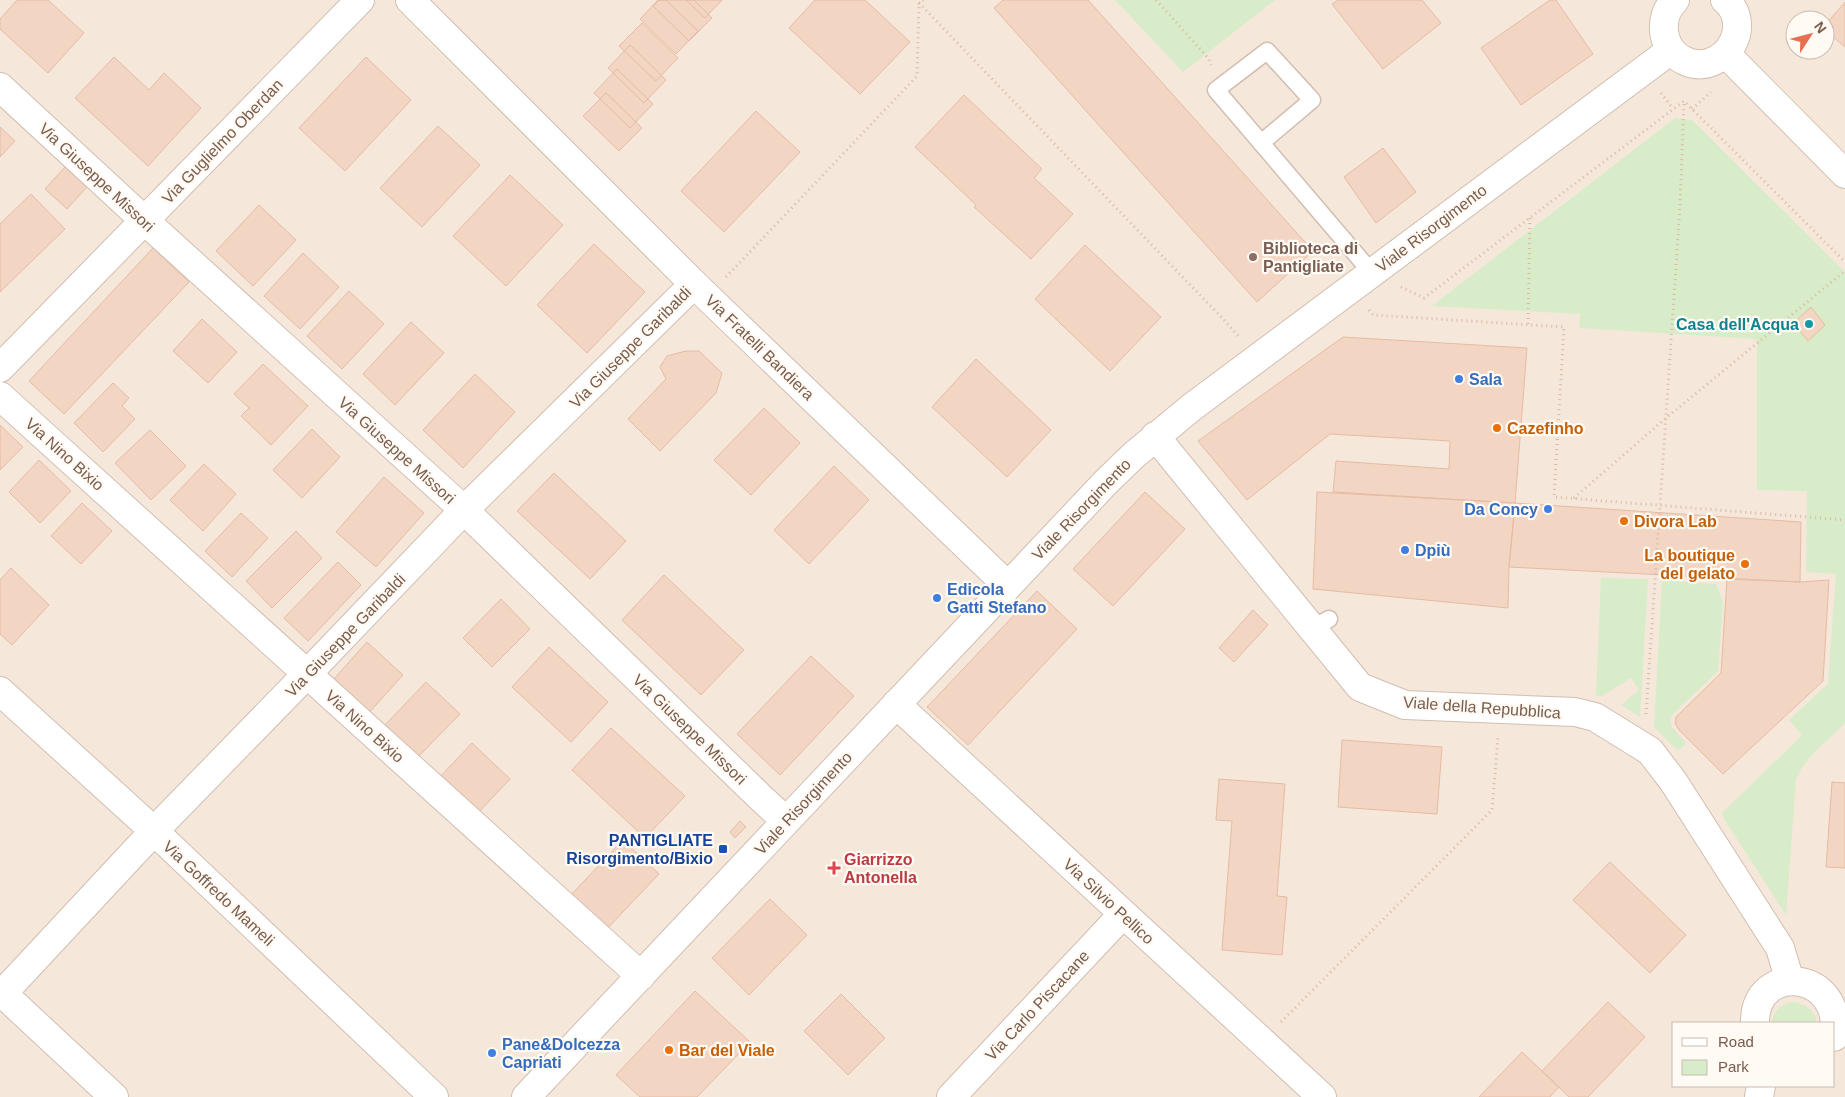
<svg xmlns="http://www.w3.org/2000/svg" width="1845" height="1097" viewBox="0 0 1845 1097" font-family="Arial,sans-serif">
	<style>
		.residential { fill: #f5e8da; fill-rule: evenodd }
		.green { fill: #d8ecc9 }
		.building { fill: #f3d5c3; stroke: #e6bba3 }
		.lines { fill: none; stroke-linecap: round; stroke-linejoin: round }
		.lane-casing { stroke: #d1beb0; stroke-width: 19 }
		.street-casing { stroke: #d1beb0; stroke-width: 30 }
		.secondary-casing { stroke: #d6c0b0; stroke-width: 30 }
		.path { stroke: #d9b8a5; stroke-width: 3; stroke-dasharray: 1 4; stroke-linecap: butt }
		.lane { stroke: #fff; stroke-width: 16 }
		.street { stroke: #fff; stroke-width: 28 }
		.secondary { stroke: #fff; stroke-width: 28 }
		.education-dot { fill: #8d6e63; stroke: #fffaf3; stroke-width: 2 }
		.culture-dot { fill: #0f9aa8; stroke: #fffaf3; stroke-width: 2 }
		.shop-dot { fill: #3f7fe0; stroke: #fffaf3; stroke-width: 2 }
		.food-dot { fill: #e8710a; stroke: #fffaf3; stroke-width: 2 }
		.transit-dot { fill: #1a4fb4; stroke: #fffaf3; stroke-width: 2 }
		.health-dot { fill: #e0444e; stroke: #fffaf3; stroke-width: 2 }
		.labels { text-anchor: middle; stroke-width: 4.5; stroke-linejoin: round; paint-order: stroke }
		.street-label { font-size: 16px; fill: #7a5c4d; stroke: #fffaf3 }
		.education-label { font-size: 16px; font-weight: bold; fill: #785e54; stroke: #fffaf3; text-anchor: start }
		.culture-label { font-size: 16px; font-weight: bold; fill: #0d838f; stroke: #fffaf3; text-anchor: end }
		.shop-label { font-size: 16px; font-weight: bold; fill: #366cbe; stroke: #fffaf3; text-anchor: start }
		.food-label { font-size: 16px; font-weight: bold; fill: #c56008; stroke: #fffaf3; text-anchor: start }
		.transit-label { font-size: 16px; font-weight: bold; fill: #164399; stroke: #fffaf3; text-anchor: end }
		.health-label { font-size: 16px; font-weight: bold; fill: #be3a42; stroke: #fffaf3; text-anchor: start }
	</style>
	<rect width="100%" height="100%" fill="#fdf6ec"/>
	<!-- residential -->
	<path class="residential" d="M0 0H1845V1097H0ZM1795 20H1825V50H1795ZM1674 1023H1834V1086H1674Z"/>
	<!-- green -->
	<path class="green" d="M1115 0H1275L1183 72Z
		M1675 118 1692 120 1845 272V723C1829 740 1805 757 1796 779L1786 915 1721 814 1802 735 1789 720 1828 684 1836 574 1806 572 1807 491 1757 490V339L1579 328 1580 314 1432 306Z
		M1601 578 1648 579 1640 717 1621 705 1639 690 1631 678 1602 696 1596 695Z
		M1662 580 1716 584 1723 601 1718 671 1673 714 1670 719 1672 727 1686 743 1678 751 1654 727Z
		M1792 1002C1805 1003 1815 1010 1817 1023H1772C1774 1011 1780 1005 1792 1002Z"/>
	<!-- building -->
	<path class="building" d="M17 0H48L84 33 48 73 0 29V19Z
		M658 0H666L698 31 676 54 640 19Z
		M659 0H694L712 18 689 41 653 6Z
		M686 0H722L705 18Z
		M815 0H865L910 42 860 94 789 28Z
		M1003 0H1088L1313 251 1257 302 994 8Z
		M1338 0H1422L1441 23 1383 69 1332 4Z
		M1550 0H1556L1593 54 1521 105 1481 48Z
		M1845 2V47L1825 30V25Z
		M642 23 678 58 656 81 619 46Z
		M630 45 666 80 644 103 608 68Z
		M114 57 149 90 164 73 201 108 148 166 75 98Z
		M366 57 411 100 345 171 299 128Z
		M617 69 653 104 630 128 594 93Z
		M606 93 642 128 619 151 583 116Z
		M964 95 1042 169 1034 178 1073 214 1031 259 974 207 976 205 915 147Z
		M756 111 800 152 724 232 681 191Z
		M438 126 480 165 422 227 380 188Z
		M0 127 15 141 0 157Z
		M1383 148 1416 192 1376 223 1344 177Z
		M65 167 87 187 67 209 45 189Z
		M510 175 563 225 506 286 453 236Z
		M31 194 65 229 0 292V224Z
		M259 205 296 240 253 286 216 251Z
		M594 244 645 292 587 353 537 305Z
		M1085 245 1161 317 1110 371 1035 299Z
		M153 248 189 282 64 414 29 381Z
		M303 253 339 287 300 329 264 296Z
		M349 291 384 324 342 369 307 336Z
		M1811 307 1825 325 1808 341 1793 323Z
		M202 319 237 352 208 383 173 351Z
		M411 322 444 353 395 405 363 374Z
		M1343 337 1527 348 1515 503 1333 492 1336 461 1449 469 1450 441 1330 434 1247 500 1198 441Z
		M686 351H699L722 373 716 393 660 451 628 419 666 379 660 367 667 356Z
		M976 359 1051 430 1007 477 932 407Z
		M263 364 308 406 271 445 241 416 249 408 234 394Z
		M475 374 515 412 463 468 423 430Z
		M113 383 129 398 122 406 135 419 103 452 74 423Z
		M764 408 800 443 751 495 714 460Z
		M0 425 23 447 0 470Z
		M312 429 340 457 302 498 273 470Z
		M150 430 186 466 151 500 115 463Z
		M39 460 71 491 40 523 9 492Z
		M204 464 236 494 203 531 170 500Z
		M834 466 869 500 809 564 774 530Z
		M554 473 626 541 590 579 517 511Z
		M384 477 424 513 376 567 336 532Z
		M1145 492 1185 529 1113 606 1073 569Z
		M1317 492 1515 503 1509 567 1508 608 1313 589Z
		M82 503 112 531 81 564 51 536Z
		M1515 503 1801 522 1800 582 1509 567Z
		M241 513 268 538 232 577 205 551Z
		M296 531 322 558 272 608 246 581Z
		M338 562 361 585 308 641 284 618Z
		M11 568 49 605 12 645 0 634V580Z
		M664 575 744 650 701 695 622 620Z
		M1727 579 1800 582 1829 580 1823 681 1723 774 1679 730 1675 723 1676 717 1721 673Z
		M1037 591 1077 629 968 745 927 707Z
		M501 599 530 629 492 667 463 638Z
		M1253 610 1268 625 1234 662 1219 648Z
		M367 642 403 675 367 715 332 681Z
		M549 647 608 702 571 742 512 687Z
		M811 656 854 696 780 775 737 734Z
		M426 682 460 714 418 757 385 725Z
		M611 728 685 796 645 838 572 770Z
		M1342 740 1442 747 1437 814 1338 807Z
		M472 743 510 779 477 814 439 778Z
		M1219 779 1285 784 1277 896 1287 897 1282 955 1222 950 1232 821 1216 820Z
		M1832 782 1845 783V868L1826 867Z
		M740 821 746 827 735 838 730 832Z
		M623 840 659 874 604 932 568 898Z
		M1610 862 1686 935 1650 973 1573 900Z
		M770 899 807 935 749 995 712 958Z
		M695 991 750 1042 697 1097H640L616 1075Z
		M841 994 885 1038 848 1075 804 1031Z
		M1608 1002 1645 1037 1588 1097H1569L1542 1071Z
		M1522 1052 1559 1087 1550 1097H1479Z"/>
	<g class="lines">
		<!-- lane casing -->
		<g class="lane-casing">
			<path id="lane" d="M1261 143 1312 100 1267 51 1216 90 1372 273
				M1312 629 1329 619"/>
		</g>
		<!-- street casing -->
		<g class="street-casing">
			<path id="street" d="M410 0 694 284 1007 585
				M0 87 145 221 464 510 761 798 786 821
				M0 368 360 0
				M0 396 641 976
				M1155 436 1360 687 1405 705 1575 712 1595 717 1650 751 1673 781 1780 948 1790 981
				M0 691 154 831 434 1097
				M896 704 1322 1097
				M0 991 114 1097
				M3 993 154 831 307 674 464 510 694 284
				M1755 1023C1754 961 1845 970 1834 1037
				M526 1097 1106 482 1134 455 1192 407 1671 50
				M951 1097 1123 914
				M1759 1097 1761 1086"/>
		</g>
		<!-- secondary casing -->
		<g class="secondary-casing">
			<path id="secondary" d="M1675 0C1657 18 1661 50 1685 61 1707 71 1730 56 1736 35 1739 22 1736 9 1725 0
				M1726 54 1845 174"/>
		</g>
		<!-- path -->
		<path class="path" d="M923 0 919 3 1224 320 1239 337
			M1156 0 1209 59 1211 65
			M1661 93 1673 109
			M1692 109 1711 92
			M726 277 917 76 919 3 916 0
			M1401 287 1424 298 1684 101 1845 262
			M1369 310 1373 315 1564 327 1554 497 1845 520
			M1528 324 1530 218
			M1574 498 1666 418 1845 271
			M1646 714 1680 207 1684 101
			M1281 1022 1492 810 1498 737"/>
		<!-- lane -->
		<use href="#lane" class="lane"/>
		<!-- street -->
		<use href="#street" class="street"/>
		<!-- secondary -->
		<use href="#secondary" class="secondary"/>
	</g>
	<!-- markers -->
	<circle class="education-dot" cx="1253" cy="257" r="5"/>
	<circle class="culture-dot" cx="1809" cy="324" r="5"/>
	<g class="shop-dot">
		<circle cx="1459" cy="379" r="5"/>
		<circle cx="1548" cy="509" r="5"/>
		<circle cx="1405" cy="550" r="5"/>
		<circle cx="937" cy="598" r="5"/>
		<circle cx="492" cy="1053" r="5"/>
	</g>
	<g class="food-dot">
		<circle cx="1497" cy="428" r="5"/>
		<circle cx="1624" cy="521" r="5"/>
		<circle cx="1745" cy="564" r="5"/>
		<circle cx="669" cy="1050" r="5"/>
	</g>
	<rect class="transit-dot" x="718" y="844" width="10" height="10" rx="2.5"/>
	<path class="health-dot" d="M831.5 860.5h5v5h5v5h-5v5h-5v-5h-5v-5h5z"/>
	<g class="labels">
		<!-- street labels -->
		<g class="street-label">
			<text transform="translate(222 141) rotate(-46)" y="6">Via Guglielmo Oberdan</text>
			<text transform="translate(97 177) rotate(43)" y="6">Via Giuseppe Missori</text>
			<text transform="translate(1431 228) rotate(-37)" y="6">Viale Risorgimento</text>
			<text transform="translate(630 347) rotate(-45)" y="6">Via Giuseppe Garibaldi</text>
			<text transform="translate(760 347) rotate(44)" y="6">Via Fratelli Bandiera</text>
			<text transform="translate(397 450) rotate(42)" y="6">Via Giuseppe Missori</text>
			<text transform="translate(65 454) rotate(42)" y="6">Via Nino Bixio</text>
			<text transform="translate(1081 509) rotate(-46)" y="6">Viale Risorgimento</text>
			<text transform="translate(345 635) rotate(-46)" y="6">Via Giuseppe Garibaldi</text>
			<text transform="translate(1482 707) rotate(4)" y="6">Viale della Repubblica</text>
			<text transform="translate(365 726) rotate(42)" y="6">Via Nino Bixio</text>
			<text transform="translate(690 729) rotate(44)" y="6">Via Giuseppe Missori</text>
			<text transform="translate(803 803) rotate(-47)" y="6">Viale Risorgimento</text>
			<text transform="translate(219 893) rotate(43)" y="6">Via Goffredo Mameli</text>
			<text transform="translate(1109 901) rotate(43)" y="6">Via Silvio Pellico</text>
			<text transform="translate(1037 1005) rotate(-47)" y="6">Via Carlo Piscacane</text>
		</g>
		<!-- education labels -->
		<g class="education-label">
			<text x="1263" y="254">Biblioteca di<tspan x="1263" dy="18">Pantigliate</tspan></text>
		</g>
		<!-- culture labels -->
		<g class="culture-label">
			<text x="1799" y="330">Casa dell'Acqua</text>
		</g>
		<!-- shop labels -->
		<g class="shop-label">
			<text x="1469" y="385">Sala</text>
			<text x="1538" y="515" text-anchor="end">Da Concy</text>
			<text x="1415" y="556">Dpiù</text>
			<text x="947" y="595">Edicola<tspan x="947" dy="18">Gatti Stefano</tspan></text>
			<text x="502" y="1050">Pane&amp;Dolcezza<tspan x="502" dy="18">Capriati</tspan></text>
		</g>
		<!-- food labels -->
		<g class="food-label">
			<text x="1507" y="434">Cazefinho</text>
			<text x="1634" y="527">Divora Lab</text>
			<text x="1735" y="561" text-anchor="end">La boutique<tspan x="1735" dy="18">del gelato</tspan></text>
			<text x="679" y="1056">Bar del Viale</text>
		</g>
		<!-- transit labels -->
		<g class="transit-label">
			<text x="713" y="846">PANTIGLIATE<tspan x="713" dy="18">Risorgimento/Bixio</tspan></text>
		</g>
		<!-- health labels -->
		<g class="health-label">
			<text x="844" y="865">Giarrizzo<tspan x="844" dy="18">Antonella</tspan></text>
		</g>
	</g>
	<!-- legend -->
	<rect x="1672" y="1022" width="162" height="65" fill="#fffaf3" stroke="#cabbb1"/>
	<rect x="1682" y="1038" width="25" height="8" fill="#ffffff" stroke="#cabbb1"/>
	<text x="1718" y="1047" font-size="15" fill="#7a5c4d">Road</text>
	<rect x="1682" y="1060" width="25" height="15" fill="#d8ecc9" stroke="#cabbb1"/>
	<text x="1718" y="1072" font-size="15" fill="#7a5c4d">Park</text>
	<!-- north arrow -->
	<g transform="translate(1810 35) rotate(54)"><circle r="24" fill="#fffaf3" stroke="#cabbb1"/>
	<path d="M0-4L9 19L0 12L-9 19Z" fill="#e76f51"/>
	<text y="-8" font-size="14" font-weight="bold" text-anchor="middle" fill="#7a5c4d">N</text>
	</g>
</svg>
